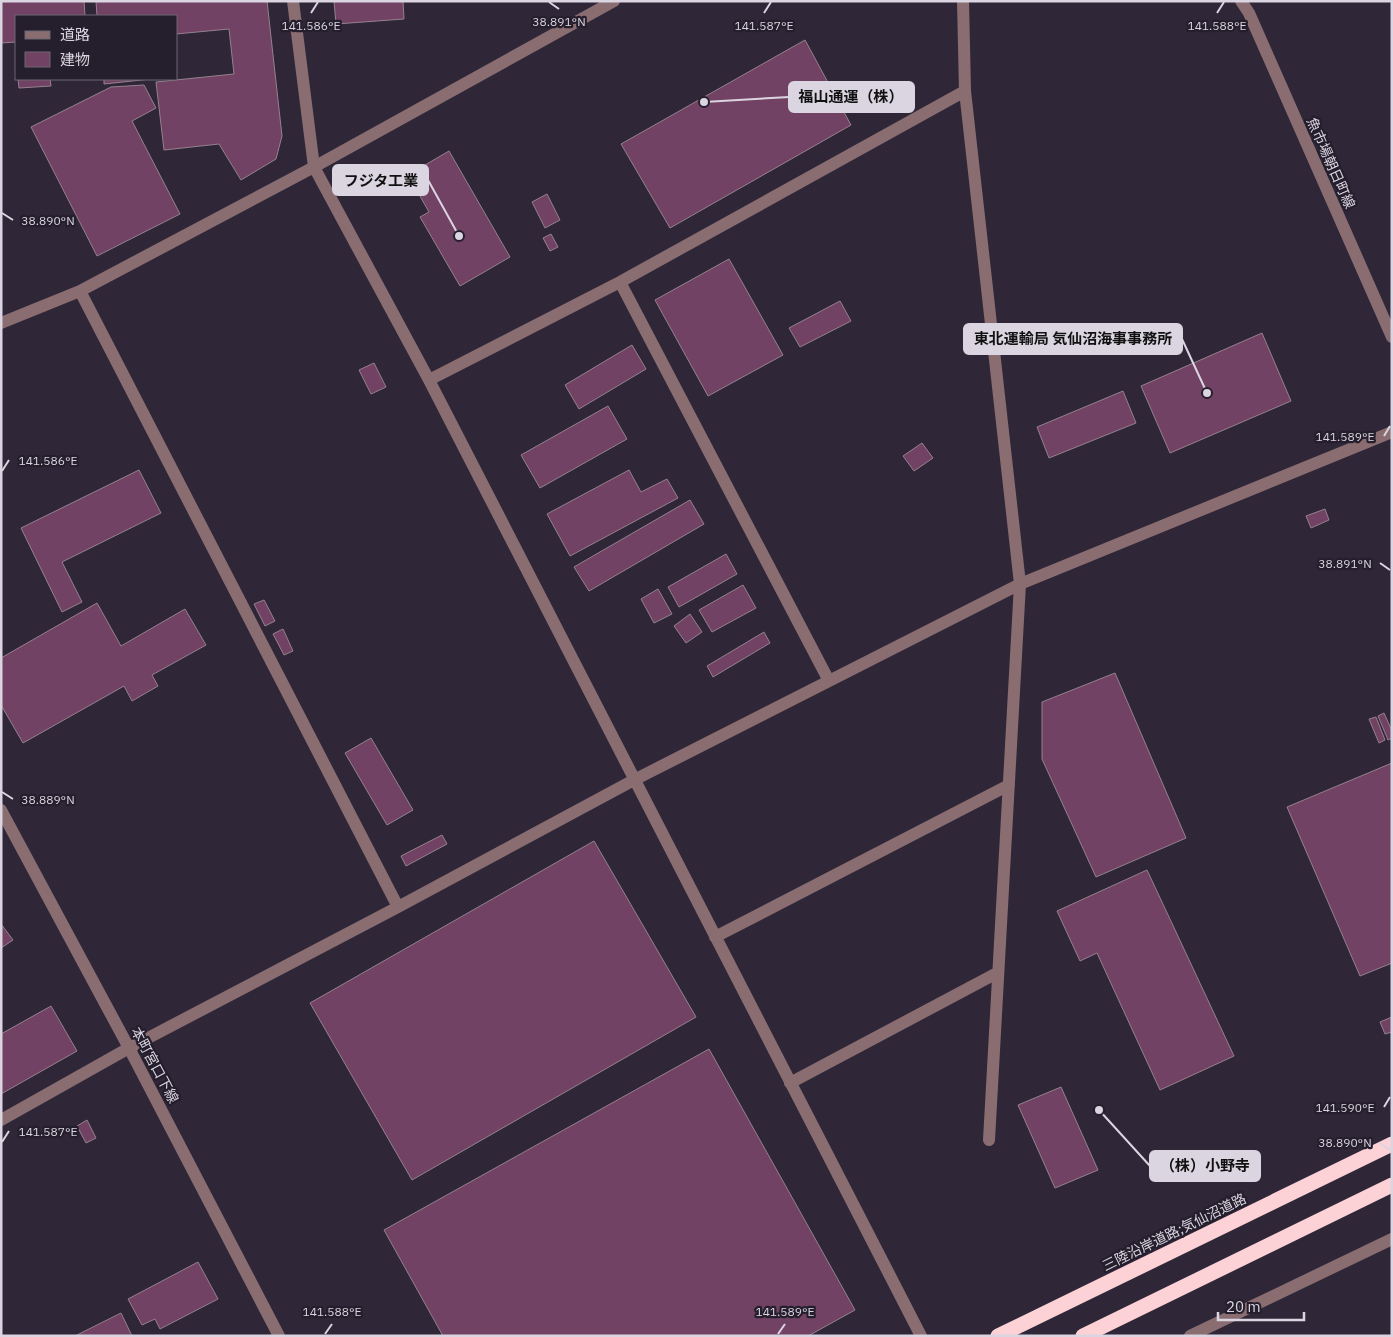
<svg xmlns="http://www.w3.org/2000/svg" width="1393" height="1337" viewBox="0 0 1393 1337" font-family="'IBM Plex Sans','Noto Sans JP',sans-serif">
	<style>
		.building { fill: #724264; stroke: #95818e }
		.lines { fill: none; stroke-linecap: round; stroke-linejoin: round }
		.minor { stroke: #8a6d70; stroke-width: 12 }
		.highway { stroke: #fdd2d6; stroke-width: 15 }
		.ticks { fill: none; stroke: #dad5e0; stroke-width: 2 }
		.labels { text-anchor: middle; stroke-width: 4.5; stroke-linejoin: round; paint-order: stroke }
		.street-label { font-size: 14px; fill: #dad5e0; stroke: #251e2d }
		.ticks-label { font-size: 12px; text-anchor: middle; fill: #dad5e0; stroke: #251e2d; stroke-width: 4.5; stroke-linejoin: round; paint-order: stroke }
		.leader { fill: none; stroke: #dad5e0; stroke-width: 2 }
		.callout-dot { fill: #dad5e0; stroke: #251e2d; stroke-width: 2 }
		.callout { fill: #dad5e0; stroke: #dad5e0; stroke-width: 2 }
		.callout-label { font-size: 15px; text-anchor: middle; font-weight: bold; fill: #111 }
	</style>
	<rect width="100%" height="100%" fill="#2f2738"/>
	<!-- building -->
	<path class="building" d="M1 1H84L85 16H16V48V42L1 43Z
		M96 1H267L282 136 276 159 241 180 219 144 164 150 156 82 234 74 229 29 176 34V16H97Z
		M334 1H403L404 19 336 24Z
		M805 40 851 125 670 228 621 144Z
		M18 79H50L51 86 19 88Z
		M104 79H151L104 84Z
		M144 85 156 108 132 121 180 214 97 256 31 127 111 87Z
		M449 151 510 257 460 286 420 217 429 212 408 175Z
		M547 194 560 220 545 228 532 202Z
		M551 234 558 247 550 251 543 238Z
		M729 259 783 355 708 396 655 300Z
		M840 301 851 321 800 347 789 328Z
		M1262 333 1291 401 1170 453 1141 386Z
		M632 345 646 369 579 409 565 385Z
		M374 363 386 387 371 394 359 370Z
		M1123 391 1136 423 1049 458 1037 427Z
		M608 406 627 439 540 488 521 455Z
		M922 443 933 458 914 471 903 456Z
		M139 470 161 513 62 562 82 602 62 612 21 528Z
		M629 470 641 492 667 479 678 498 570 556 547 514Z
		M690 500 704 524 589 591 574 567Z
		M1325 509 1329 520 1311 528 1306 516Z
		M726 554 737 574 679 607 668 587Z
		M743 585 756 608 712 632 699 610Z
		M658 589 672 614 654 623 641 599Z
		M264 600 275 621 265 626 254 604Z
		M97 603 121 646 185 609 206 645 152 675 158 686 132 701 124 686 23 743 1 705V658Z
		M690 614 702 632 686 643 674 626Z
		M283 629 293 651 284 655 273 634Z
		M764 632 770 643 713 677 707 666Z
		M1115 673 1186 838 1096 877 1042 759V702Z
		M1384 713 1392 731V738L1388 740 1378 716Z
		M1376 717 1385 740 1379 743 1369 719Z
		M371 738 413 810 387 825 345 753Z
		M1392 763V963L1360 976 1287 807Z
		M442 835 447 844 406 866 401 856Z
		M594 841 696 1017 412 1180 310 1003Z
		M1147 870 1234 1056 1160 1090 1097 953 1080 961 1057 911Z
		M1 924 13 940 1 948Z
		M51 1006 77 1051 1 1094V1034Z
		M1392 1017V1032L1385 1034 1380 1022Z
		M709 1049 855 1310 808 1336H443L384 1230Z
		M1061 1087 1098 1170 1055 1188 1018 1105Z
		M87 1120 96 1138 86 1143 77 1126Z
		M198 1262 218 1299 160 1329 155 1319 142 1325 128 1299Z
		M121 1313 132 1336H75Z"/>
	<g class="lines">
		<!-- minor -->
		<path class="minor" d="M293 1 314 167 429 380 921 1336
			M963 1 965 91 1020 584 989 1140
			M1241 1 1249 13 1392 337
			M620 282 828 679
			M80 291 398 907
			M1 323 80 291 314 167 614 1
			M429 380 620 282 965 91
			M1 810 129 1048 279 1336
			M715 937 1009 785
			M790 1083 997 973
			M1 1120 129 1048 398 907 634 780 1020 584 1392 432
			M1190 1336 1392 1239"/>
		<!-- highway -->
		<path class="highway" d="M998 1336 1392 1144
			M1083 1336 1392 1185"/>
	</g>
	<!-- ticks -->
	<path class="ticks" d="M549 2 559 9M311 13 318 2M764 13 771 2M1217 13 1224 2M2 213 13 220M1384 436 1390 426M2 471 9 460M1380 563 1390 570M2 792 13 799M1384 1107 1390 1097M2 1142 9 1131M1380 1143 1390 1150M325 1334 332 1324M778 1334 785 1324"/>
	<g class="labels">
		<!-- street labels -->
		<g class="street-label">
			<text transform="translate(1331 163) rotate(66)" y="5">魚市場朝日町線</text>
			<text transform="translate(155 1065) rotate(62)" y="5">本町宮口下線</text>
			<text transform="translate(1174 1232) rotate(-26)" y="5">三陸沿岸道路;気仙沼道路</text>
		</g>
	</g>
	<g class="ticks-label">
		<text x="559" y="26">38.891°N</text>
		<text x="311" y="30">141.586°E</text>
		<text x="764" y="30">141.587°E</text>
		<text x="1217" y="30">141.588°E</text>
		<text x="48" y="225">38.890°N</text>
		<text x="1345" y="441">141.589°E</text>
		<text x="48" y="465">141.586°E</text>
		<text x="1345" y="568">38.891°N</text>
		<text x="48" y="804">38.889°N</text>
		<text x="1345" y="1112">141.590°E</text>
		<text x="48" y="1136">141.587°E</text>
		<text x="1345" y="1147">38.890°N</text>
		<text x="332" y="1316">141.588°E</text>
		<text x="785" y="1316">141.589°E</text>
	</g>
	<!-- callouts -->
	<path class="leader" d="M704 102L789 97M459 236L428 180M1207 393L1182 339M1099 1110L1150 1166"/>
	<g class="callout-dot">
		<circle cx="704" cy="102" r="5"/>
		<circle cx="459" cy="236" r="5"/>
		<circle cx="1207" cy="393" r="5"/>
		<circle cx="1099" cy="1110" r="5"/>
	</g>
	<g class="callout">
		<rect x="789" y="82" width="125" height="30" rx="5"/>
		<rect x="333" y="165" width="95" height="30" rx="5"/>
		<rect x="964" y="324" width="218" height="30" rx="5"/>
		<rect x="1150" y="1151" width="110" height="30" rx="5"/>
	</g>
	<g class="callout-label">
		<text x="851" y="102">福山通運（株）</text>
		<text x="381" y="186">フジタ工業</text>
		<text x="1073" y="344">東北運輸局 気仙沼海事事務所</text>
		<text x="1205" y="1171">（株）小野寺</text>
	</g>
	<!-- border -->
	<rect width="1393" height="1337" fill="none" stroke="#dad5e0" stroke-width="5"/>
	<!-- legend -->
	<rect x="15" y="15" width="162" height="65" fill="#251e2d" stroke="#6d6775"/>
	<rect x="25" y="31" width="25" height="8" fill="#8a6d70" stroke="#6d6775"/>
	<text x="60" y="40" font-size="15" fill="#dad5e0">道路</text>
	<rect x="25" y="52" width="25" height="15" fill="#724264" stroke="#6d6775"/>
	<text x="60" y="65" font-size="15" fill="#dad5e0">建物</text>
	<!-- scale -->
	<path d="M1218 1312v8h86v-8" fill="none" stroke="#dad5e0" stroke-width="2.5"/>
	<text x="1226" y="1312" font-size="15" fill="#dad5e0" stroke="#251e2d" stroke-width="4" paint-order="stroke">20 m</text>
</svg>
